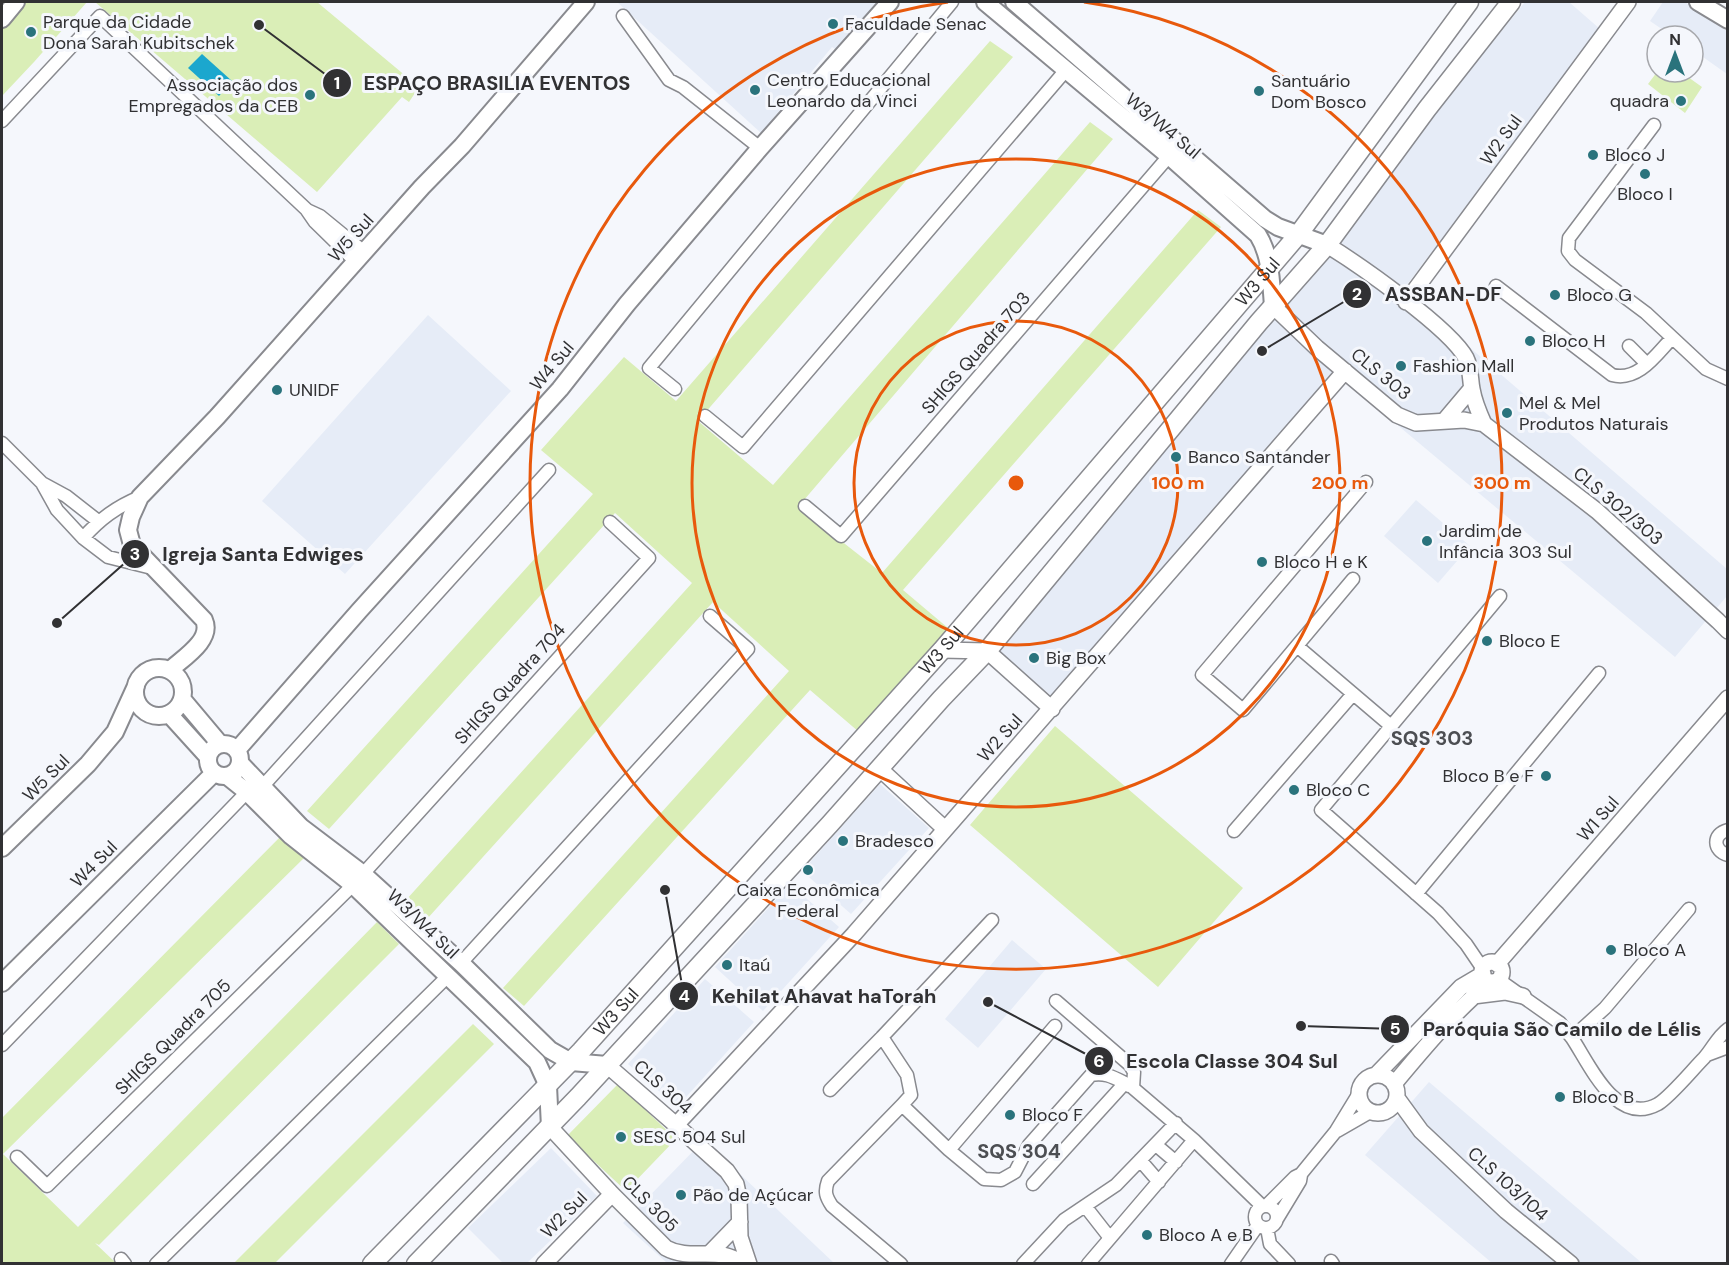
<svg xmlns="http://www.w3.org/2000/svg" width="1729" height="1265" viewBox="0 0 1729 1265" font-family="'DM Sans',sans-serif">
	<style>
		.built { fill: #e6ecf7 }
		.green { fill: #daeeb7 }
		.water { fill: #1ba7ce }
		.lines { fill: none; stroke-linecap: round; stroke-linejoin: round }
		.minor-casing { stroke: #898a8f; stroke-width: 15 }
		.tertiary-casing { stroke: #898a8f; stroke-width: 18 }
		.secondary-casing { stroke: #898a8f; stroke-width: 20 }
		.primary-casing { stroke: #898a8f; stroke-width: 21 }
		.minor { stroke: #fff; stroke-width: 12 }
		.tertiary { stroke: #fff; stroke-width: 15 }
		.secondary { stroke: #fff; stroke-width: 16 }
		.primary { stroke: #fff; stroke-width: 18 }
		.ring { fill: none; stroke: #e8590c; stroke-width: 3 }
		.poi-dot { fill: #2a737c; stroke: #f5f7fc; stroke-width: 2 }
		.labels { text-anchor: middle; stroke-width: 6; stroke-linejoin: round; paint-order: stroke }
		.poi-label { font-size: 18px; fill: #313133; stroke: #f5f7fc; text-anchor: start }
		.street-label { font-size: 18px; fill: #313133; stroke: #f5f7fc }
		.neighbourhood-label { font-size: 20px; font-weight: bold; fill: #4c4e52; stroke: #f5f7fc }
		.centre { fill: #e8590c; stroke: #f5f7fc; stroke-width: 3 }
		.ring-label { font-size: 18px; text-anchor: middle; font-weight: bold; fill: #e8590c; stroke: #f5f7fc; stroke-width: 6; stroke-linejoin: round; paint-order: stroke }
		.leader { fill: none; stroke: #313133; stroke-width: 2 }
		.callout-dot { fill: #313133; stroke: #f5f7fc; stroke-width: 2 }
		.mark-label { font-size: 18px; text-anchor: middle; font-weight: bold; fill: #fff }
		.callout-label { font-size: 20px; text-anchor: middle; font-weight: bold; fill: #313133; stroke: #f5f7fc; stroke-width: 6; stroke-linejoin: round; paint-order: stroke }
	</style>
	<rect width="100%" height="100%" fill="#f5f7fc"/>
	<!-- built -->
	<path class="built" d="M617 2H879L837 50 832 47 761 133Z
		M1525 2H1569L1600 29 1403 290 1727 569V596L1675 657 1334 372 1053 697 998 652Z
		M1663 2H1685L1727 31V74L1693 50V36H1672L1650 21Z
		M428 315 511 391 345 574 262 501Z
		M1416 500 1470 546 1438 583 1384 536Z
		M880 784 929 828 851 914 802 871Z
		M790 884 839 927 763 1011 715 967Z
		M1012 940 1046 969 978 1048 945 1019Z
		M705 979 754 1022 677 1107 628 1064Z
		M1429 1082 1642 1263H1492L1365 1155Z
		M704 1140 834 1263H667L623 1223Z
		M551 1148 597 1196 527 1263H503L468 1228Z"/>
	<!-- green -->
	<path class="green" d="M2 2H87L34 62 2 96Z
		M95 2H317L419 87 409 102 402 97 317 192Z
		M990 41 1013 57 698 421 773 485 1090 122 1113 139 798 507 882 573 1198 210 1221 227 903 590 948 628 859 732 810 690 524 1006 503 988 789 671 713 602 427 919 406 900 692 583 615 513 329 829 307 811 593 494 541 450 624 357 676 401Z
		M1657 72H1681L1702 87 1685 113 1648 84Z
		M1055 726 1243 888 1158 987 970 825Z
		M284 833 307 855 3 1154 78 1227 377 922 399 944 99 1245 95 1243 116 1263 2 1264V1118Z
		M473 1024 494 1044 275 1263H234Z
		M618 1084 676 1139 626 1191 567 1136Z"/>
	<!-- water -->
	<path class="water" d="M202 54 232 81 219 96 188 68Z"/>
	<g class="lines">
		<!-- minor casing -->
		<g class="minor-casing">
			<path id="minor" d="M623 16 669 80 683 87 760 148
				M2 121 100 16 306 209 315 222 356 262
				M1654 125 1569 238 1568 251 1575 260 1646 313 1706 369 1728 379
				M307 210 320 216 364 252
				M1496 286 1612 375C1638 382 1656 355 1672 338
				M1629 346 1647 364
				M675 389 649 368 952 2
				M705 416 743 447 1066 70
				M2 443 42 483 57 510 83 538
				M42 483 66 496 98 521
				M140 497C116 507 100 519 83 538L108 557 152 568
				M805 506 841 536 1169 156
				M1353 579 1243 710 1202 675 1366 482
				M1297 646 1391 726
				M262 787 549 470
				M1728 830C1712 834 1713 851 1728 855
				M1234 831 1353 694
				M363 874 649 558 610 522
				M1416 894 1599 673
				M461 963 748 649 710 616
				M1483 969 1466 944 1438 913 1321 810 1500 596
				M1499 980 1560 1023 1572 1038 1605 1008 1689 909
				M1056 1001 1130 1065 1134 1072 1133 1088 1194 1140 1262 1206
				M1055 1026 949 1150 984 1179 1001 1180 1015 1172 1029 1145 1091 1075C1104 1072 1113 1077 1125 1083
				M1572 1038C1590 1065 1616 1127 1658 1104 1671 1096 1693 1069 1704 1058 1713 1048 1717 1037 1728 1029
				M2 1045 247 792
				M1707 1055 1728 1047
				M830 1090 882 1037
				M902 1105 911 1095 907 1075 882 1037 992 920
				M1337 1131 1370 1112
				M1156 1145 1176 1162
				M17 1157 47 1186 353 885
				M1140 1160 1159 1182
				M1033 1184 1125 1083 1129 1086
				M1267 1205 1295 1177 1301 1174 1336 1131 1358 1095
				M1255 1217a11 11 0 1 1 22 0a11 11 0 1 1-22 0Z
				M1085 1206 1110 1238
				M1277 1219 1300 1181 1301 1175
				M1267 1228 1270 1244 1289 1264
				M121 1259 125 1264
				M1331 1261 1333 1264
				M156 1264 448 976
				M901 1264 832 1206C826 1197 824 1192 828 1181L902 1105 949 1150
				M1023 1264 1064 1220 1116 1185 1176 1123
				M1088 1264 1194 1140
				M1231 1264 1258 1225"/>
		</g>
		<!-- tertiary casing -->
		<g class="tertiary-casing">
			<path id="tertiary" d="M1327 245C1358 264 1450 328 1466 358 1471 368 1470 379 1472 389 1474 401 1479 413 1484 424
				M1406 302 1628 2
				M1273 306 1317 348 1397 415 1416 423 1464 420 1484 424 1597 511 1718 621 1728 631
				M1444 421 1471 389
				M942 650 987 651 1052 709
				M880 769 945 829
				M1482 972a10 10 0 1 1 20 0a10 10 0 1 1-20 0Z
				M1497 964 1728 698
				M1473 996 1505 992 1523 996
				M607 1065 676 1125 727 1171 736 1184 739 1198 740 1237 749 1264
				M1359 1094a19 19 0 1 1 38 0a19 19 0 1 1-38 0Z
				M1376 1075 1461 987 1483 974
				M1394 1084C1424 1048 1454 1012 1490 982
				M1397 1098 1421 1131 1506 1211 1571 1264
				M676 1125 854 934 1345 371
				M550 1127 612 1194 666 1248C684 1258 703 1252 723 1255 731 1257 738 1260 746 1264
				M709 1254 740 1222
				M544 1264 612 1194"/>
		</g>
		<!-- secondary casing -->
		<g class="secondary-casing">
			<path id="secondary" d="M985 2 1169 156 1258 235C1271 256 1271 282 1273 306
				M1014 2 1265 219 1278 227 1327 245
				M1698 2 1728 20
				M2 19 16 2
				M135 692a24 24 0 1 1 48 0a24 24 0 1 1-48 0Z
				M170 670C183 658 213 640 204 620L132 545 128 530 131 517 140 497 217 417 422 187 462 146 586 2
				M183 700 220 744
				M169 714 208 757
				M208 760a16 16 0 1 1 32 0a16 16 0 1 1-32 0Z
				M237 750 359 611 560 389 627 304 760 148 890 2
				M240 763 301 827 363 874 461 963 550 1050 571 1062 607 1065
				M227 776 247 792 291 836 353 885 537 1062 548 1086 550 1127
				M2 848 88 764 115 732 136 686
				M2 983 214 773"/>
		</g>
		<!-- primary casing -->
		<g class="primary-casing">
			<g id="primary">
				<path id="s1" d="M372 1264 581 1051 942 650 1298 235 1469 2"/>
				<path d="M416 1264 578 1097 830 824 941 699 987 651 1259 322 1327 245 1427 109 1511 2"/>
			</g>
		</g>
		<!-- minor -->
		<use href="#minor" class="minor"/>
		<!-- tertiary -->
		<use href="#tertiary" class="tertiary"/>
		<!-- secondary -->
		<use href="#secondary" class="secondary"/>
		<!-- primary -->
		<use href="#primary" class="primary"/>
	</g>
	<!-- distance rings -->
	<g class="ring">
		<circle cx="1016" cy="483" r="162"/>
		<circle cx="1016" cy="483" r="324"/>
		<path d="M1084 2A486 486 0 1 1 948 2"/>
	</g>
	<!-- markers -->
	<g class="poi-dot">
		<circle cx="833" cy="24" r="6"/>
		<circle cx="31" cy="32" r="6"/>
		<circle cx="755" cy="90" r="6"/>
		<circle cx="1259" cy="91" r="6"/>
		<circle cx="310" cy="95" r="6"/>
		<circle cx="1681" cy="101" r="6"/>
		<circle cx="1593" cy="155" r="6"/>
		<circle cx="1645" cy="174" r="6"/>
		<circle cx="1555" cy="295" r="6"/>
		<circle cx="1530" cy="341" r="6"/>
		<circle cx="1401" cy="366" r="6"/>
		<circle cx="277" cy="390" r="6"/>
		<circle cx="1507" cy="413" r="6"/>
		<circle cx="1176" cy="457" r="6"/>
		<circle cx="1427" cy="541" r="6"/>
		<circle cx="1262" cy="562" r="6"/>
		<circle cx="1487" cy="641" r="6"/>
		<circle cx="1034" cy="658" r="6"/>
		<circle cx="1546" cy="776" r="6"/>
		<circle cx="1294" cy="790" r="6"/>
		<circle cx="843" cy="841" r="6"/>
		<circle cx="808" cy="870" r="6"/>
		<circle cx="1611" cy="950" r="6"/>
		<circle cx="727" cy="965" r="6"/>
		<circle cx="1560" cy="1097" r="6"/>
		<circle cx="1010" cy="1115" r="6"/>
		<circle cx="621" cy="1137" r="6"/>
		<circle cx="681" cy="1195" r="6"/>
		<circle cx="1147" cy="1235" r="6"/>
	</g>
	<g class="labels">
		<!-- poi labels -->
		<g class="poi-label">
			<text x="43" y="28">Parque da Cidade<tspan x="43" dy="21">Dona Sarah Kubitschek</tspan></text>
			<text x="845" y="30">Faculdade Senac</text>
			<text x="767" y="86">Centro Educacional<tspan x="767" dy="21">Leonardo da Vinci</tspan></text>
			<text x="1271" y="87">Santuário<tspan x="1271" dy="21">Dom Bosco</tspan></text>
			<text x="298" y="91" text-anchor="end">Associação dos<tspan x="298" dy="21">Empregados da CEB</tspan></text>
			<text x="1669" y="107" text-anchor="end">quadra</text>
			<text x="1605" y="161">Bloco J</text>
			<text x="1645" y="200" text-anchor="middle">Bloco I</text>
			<text x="1567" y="301">Bloco G</text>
			<text x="1542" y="347">Bloco H</text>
			<text x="1413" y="372">Fashion Mall</text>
			<text x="289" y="396">UNIDF</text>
			<text x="1519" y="409">Mel &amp; Mel<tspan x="1519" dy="21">Produtos Naturais</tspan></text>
			<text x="1188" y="463">Banco Santander</text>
			<text x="1439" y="537">Jardim de<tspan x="1439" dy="21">Infância 303 Sul</tspan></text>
			<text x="1274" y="568">Bloco H e K</text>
			<text x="1499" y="647">Bloco E</text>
			<text x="1046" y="664">Big Box</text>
			<text x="1534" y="782" text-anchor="end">Bloco B e F</text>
			<text x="1306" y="796">Bloco C</text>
			<text x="855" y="847">Bradesco</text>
			<text x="808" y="896" text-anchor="middle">Caixa Econômica<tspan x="808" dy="21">Federal</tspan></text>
			<text x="1623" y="956">Bloco A</text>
			<text x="739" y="971">Itaú</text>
			<text x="1572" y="1103">Bloco B</text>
			<text x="1022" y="1121">Bloco F</text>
			<text x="633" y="1143">SESC 504 Sul</text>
			<text x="693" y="1201">Pão de Açúcar</text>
			<text x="1159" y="1241">Bloco A e B</text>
		</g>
		<!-- street labels -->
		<g class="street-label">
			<text transform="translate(1163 126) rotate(40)" y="6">W3/W4 Sul</text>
			<text transform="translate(1501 140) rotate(-54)" y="6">W2 Sul</text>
			<text transform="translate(351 238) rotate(-48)" y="6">W5 Sul</text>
			<text dy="6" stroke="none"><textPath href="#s1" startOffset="1323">W3 Sul</textPath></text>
			<text transform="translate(976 353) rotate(-49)" y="6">SHIGS Quadra 703</text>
			<text transform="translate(552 366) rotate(-50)" y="6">W4 Sul</text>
			<text transform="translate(1381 374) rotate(39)" y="6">CLS 303</text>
			<text transform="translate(1618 506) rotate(40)" y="6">CLS 302/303</text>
			<text dy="6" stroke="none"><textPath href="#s1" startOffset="837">W3 Sul</textPath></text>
			<text transform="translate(510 684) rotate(-48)" y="6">SHIGS Quadra 704</text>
			<text transform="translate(1000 738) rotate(-48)" y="6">W2 Sul</text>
			<text transform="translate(46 778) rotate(-45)" y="6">W5 Sul</text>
			<text transform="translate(1598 819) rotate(-49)" y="6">W1 Sul</text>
			<text transform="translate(94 864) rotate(-45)" y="6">W4 Sul</text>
			<text transform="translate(423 924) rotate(44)" y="6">W3/W4 Sul</text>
			<text dy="6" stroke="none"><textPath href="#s1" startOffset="351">W3 Sul</textPath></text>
			<text transform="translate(173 1037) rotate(-45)" y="6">SHIGS Quadra 705</text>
			<text transform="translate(663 1087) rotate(42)" y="6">CLS 304</text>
			<text transform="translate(1508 1184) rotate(42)" y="6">CLS 103/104</text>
			<text transform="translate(650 1204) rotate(45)" y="6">CLS 305</text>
			<text transform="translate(564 1215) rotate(-45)" y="6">W2 Sul</text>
		</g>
		<!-- neighbourhood labels -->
		<g class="neighbourhood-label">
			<text x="1432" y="745">SQS 303</text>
			<text x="1019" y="1158">SQS 304</text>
		</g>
	</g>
	<circle cx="1016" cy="483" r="9" class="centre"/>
	<g class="ring-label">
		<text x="1178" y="489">100 m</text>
		<text x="1340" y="489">200 m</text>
		<text x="1502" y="489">300 m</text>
	</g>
	<!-- callouts -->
	<path class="leader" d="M259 25L337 83M1262 351L1357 294M57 623L135 554M665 890L684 996M1301 1026L1395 1029M988 1002L1099 1061"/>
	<g class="callout-dot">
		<circle cx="259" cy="25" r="6"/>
		<circle cx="1262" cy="351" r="6"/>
		<circle cx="57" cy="623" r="6"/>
		<circle cx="665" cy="890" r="6"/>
		<circle cx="1301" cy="1026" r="6"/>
		<circle cx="988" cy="1002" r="6"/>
		<circle cx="337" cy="83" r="15"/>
		<circle cx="1357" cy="294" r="15"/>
		<circle cx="135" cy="554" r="15"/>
		<circle cx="684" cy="996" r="15"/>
		<circle cx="1395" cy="1029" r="15"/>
		<circle cx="1099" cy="1061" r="15"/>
	</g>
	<g class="mark-label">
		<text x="337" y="89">1</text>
		<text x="1357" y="300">2</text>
		<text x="135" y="560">3</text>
		<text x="684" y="1002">4</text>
		<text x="1395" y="1035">5</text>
		<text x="1099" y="1067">6</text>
	</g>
	<g class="callout-label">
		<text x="497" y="90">ESPAÇO BRASILIA EVENTOS</text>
		<text x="1443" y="301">ASSBAN-DF</text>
		<text x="263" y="561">Igreja Santa Edwiges</text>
		<text x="824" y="1003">Kehilat Ahavat haTorah</text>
		<text x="1562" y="1036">Paróquia São Camilo de Lélis</text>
		<text x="1232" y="1068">Escola Classe 304 Sul</text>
	</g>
	<!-- border -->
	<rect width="1729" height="1265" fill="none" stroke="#313133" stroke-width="6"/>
	<!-- north arrow -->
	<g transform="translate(1675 54)"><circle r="28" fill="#f5f7fc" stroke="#a7a8ac" stroke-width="1.5"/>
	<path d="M0-4.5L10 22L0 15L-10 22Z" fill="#2a737c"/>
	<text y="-9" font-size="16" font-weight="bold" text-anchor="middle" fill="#313133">N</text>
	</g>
</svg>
